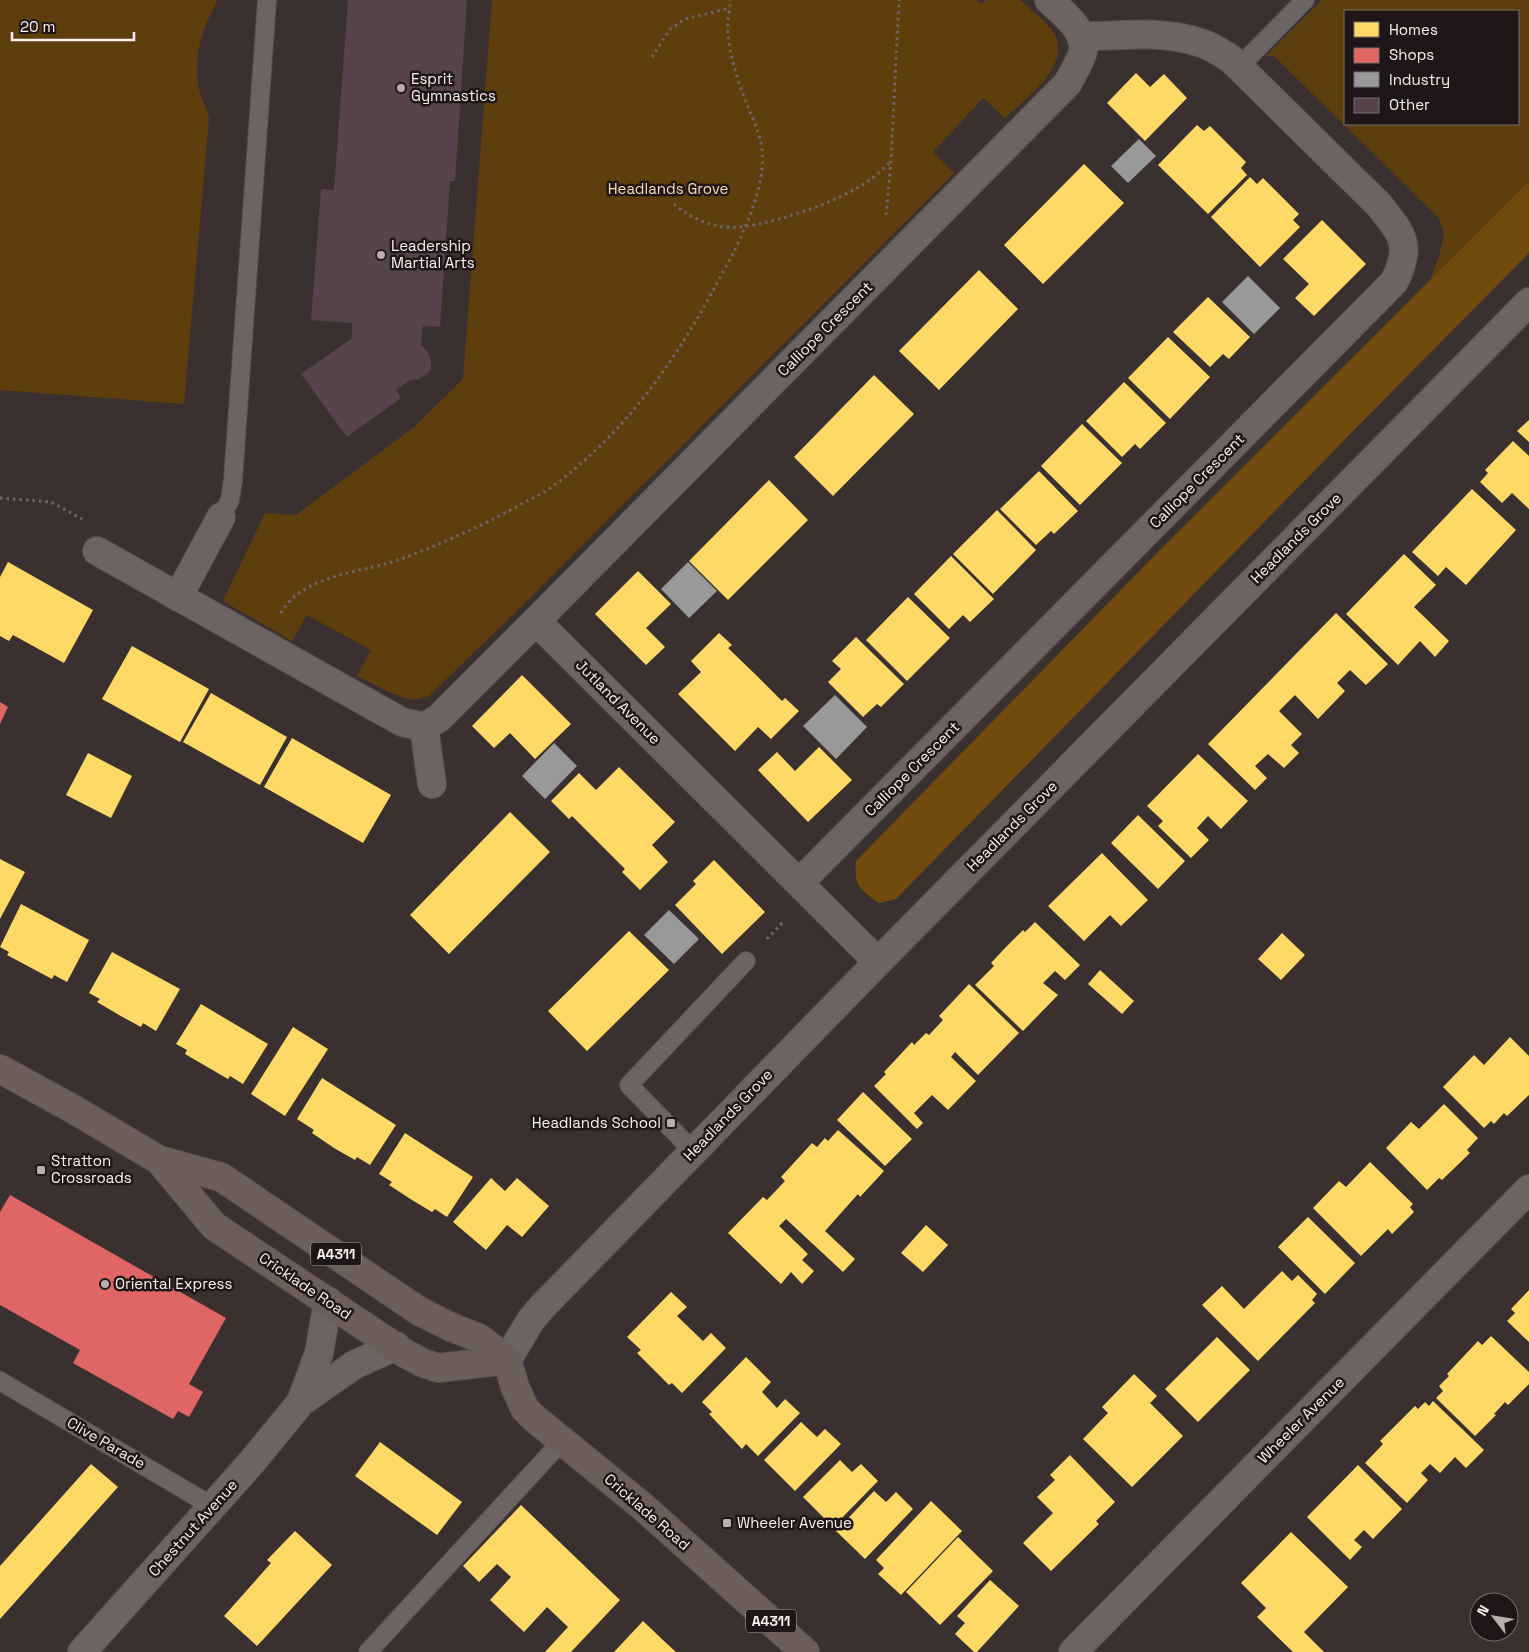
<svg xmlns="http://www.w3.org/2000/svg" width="1529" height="1652" viewBox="0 0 1529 1652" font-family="'Space Grotesk',sans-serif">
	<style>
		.green { fill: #5e3e0c; fill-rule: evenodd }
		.forest { fill: #714b0d }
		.homes { fill: #ffd966 }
		.shops { fill: #e06666 }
		.industry { fill: #999 }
		.building { fill: #57434b }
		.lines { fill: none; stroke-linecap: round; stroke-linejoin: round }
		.lane-casing { stroke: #564d4d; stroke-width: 20 }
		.street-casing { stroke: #564d4d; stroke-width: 30 }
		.primary-casing { stroke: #564d4d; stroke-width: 30 }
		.path { stroke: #6f6767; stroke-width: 3; stroke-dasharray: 2.5 4; stroke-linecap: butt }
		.lane { stroke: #6c6363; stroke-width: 18 }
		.street { stroke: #6c6363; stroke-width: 28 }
		.primary { stroke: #6c5f5a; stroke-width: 28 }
		.poi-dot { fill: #b9adad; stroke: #1f1717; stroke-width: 2 }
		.labels { text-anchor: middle; stroke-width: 5; stroke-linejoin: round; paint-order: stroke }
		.shield { fill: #1f1717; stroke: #baafaf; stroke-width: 1 }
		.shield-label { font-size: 14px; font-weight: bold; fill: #fdf0f0 }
		.poi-label { font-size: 15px; fill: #fdf0f0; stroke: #1f1717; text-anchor: start }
		.park-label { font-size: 15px; fill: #fbdcb7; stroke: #1f1717 }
		.street-label { font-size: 15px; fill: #fdf0f0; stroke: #1f1717 }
	</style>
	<rect width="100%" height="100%" fill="#3b3030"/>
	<!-- green -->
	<path class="green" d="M0 0H216V4C202 29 194 54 198 84 200 95 206 107 209 118L184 404 0 390Z
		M492 0H977L982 4 986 0H1020C1029 8 1049 24 1054 33 1072 65 1026 99 1005 118L983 98 933 152 954 173 528 600 429 696 413 700 393 694 357 676 371 650 307 615 292 641 223 601 265 513 296 515 413 428 463 379Z
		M1322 0H1529V181L1430 280 1439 256 1444 234 1439 218 1274 56H1266ZM1345 11H1518V124H1345Z"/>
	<!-- forest -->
	<path class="forest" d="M1529 181V253L1359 425 896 899 879 903C859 889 854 886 856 861L1163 547Z"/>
	<!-- homes -->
	<path class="homes" d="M1136 73 1150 87 1164 74 1187 98 1145 141 1107 103Z
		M1197 125 1204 131 1210 126 1246 162 1241 168 1247 175 1208 214 1158 165Z
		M1084 164 1124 203 1043 284 1004 245Z
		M1250 177 1257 184 1263 178 1299 214 1293 220 1300 227 1260 267 1211 217Z
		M1322 220 1366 264 1314 316 1295 298 1309 284 1283 259Z
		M979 270 1018 309 939 390 899 351Z
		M1208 297 1250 337 1229 359 1223 354 1210 367 1173 332Z
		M1168 337 1210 377 1170 419 1128 378Z
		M874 375 914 414 833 496 794 457Z
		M1124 382 1166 423 1140 449 1135 444 1122 457 1086 421Z
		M1529 420V442L1517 431Z
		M1082 424 1122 463 1080 505 1041 466Z
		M1513 441 1529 456V509L1512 493 1502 503 1480 482 1488 473 1485 470Z
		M1039 471 1078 511 1054 534 1051 531 1036 545 1000 509Z
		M769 480 808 520 728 600 689 561Z
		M1472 489 1516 530 1466 585 1446 567 1438 576 1412 552Z
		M997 510 1036 550 993 594 953 554Z
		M1404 554 1436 585 1414 607 1449 641 1435 657 1420 641 1398 665 1346 614Z
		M951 556 994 599 970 622 963 615 949 629 914 594Z
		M8 562 93 610 64 663 13 635 9 641 0 636V577Z
		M638 571 671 604 646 628 665 647 646 665 595 614Z
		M908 597 950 638 907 681 866 640Z
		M1336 613 1388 664 1366 685 1350 670 1337 683 1345 691 1318 719 1295 695 1279 711 1302 734 1291 745 1299 753 1284 768 1268 754 1255 766 1267 778 1255 790 1208 744Z
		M719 633 732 645 728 648 756 675 782 701 785 698 799 711 771 739 758 727 735 751 678 694 701 672 691 661Z
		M856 637 904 684 881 707 877 704 863 717 828 682 841 669 832 661Z
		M132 646 209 689 180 742 102 699Z
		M522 675 571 724 535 759 510 733 494 748 472 726Z
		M211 693 287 737 260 785 183 742Z
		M292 738 391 795 363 843 264 787Z
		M819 747 852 780 808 822 758 770 777 752 795 771Z
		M88 753 132 776 111 818 66 795Z
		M1198 754 1248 801 1221 829 1208 816 1197 828 1209 840 1191 858 1158 826 1163 821 1147 806Z
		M619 767 675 822 652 845 668 862 640 890 622 872 625 869 572 816 569 819 551 801 579 773 596 790Z
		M510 812 550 852 449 954 410 915Z
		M1138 815 1185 861 1158 889 1111 843Z
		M1102 853 1148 900 1121 926 1110 915 1084 941 1048 906Z
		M0 859 25 872 0 919Z
		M714 860 765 912 722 954 675 905 696 884 693 881Z
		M21 904 89 940 67 982 54 975 52 979 7 955 9 952 0 947Z
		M1035 922 1080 965 1065 980 1055 971 1043 983 1058 995 1023 1031 975 985 994 966 991 963 1007 946 1023 930 1025 932Z
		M629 931 669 970 587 1051 548 1011Z
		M1282 933 1305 955 1281 980 1258 959Z
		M112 952 180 989 156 1031 143 1023 141 1027 119 1015 97 1002 100 999 89 993Z
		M1100 970 1134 1001 1122 1014 1088 984Z
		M969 984 1019 1033 978 1075 955 1052 951 1057 976 1081 948 1110 932 1095 914 1113 923 1123 917 1129 874 1086 886 1074 884 1072 912 1042 914 1045 926 1033 929 1035 943 1020 939 1016Z
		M201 1004 268 1044 243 1084 230 1076 228 1079 185 1054 187 1050 176 1044Z
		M293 1027 328 1049 285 1116 251 1094Z
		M1510 1037 1529 1056V1095L1507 1116 1504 1113 1494 1124 1491 1121 1484 1128 1443 1087 1474 1055 1484 1065Z
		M322 1078 396 1125 370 1165 357 1157 355 1160 334 1148 312 1133 314 1130 297 1119Z
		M863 1092 912 1139 885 1166 837 1120Z
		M1444 1104 1478 1138 1467 1150 1470 1153 1442 1180 1439 1178 1427 1190 1386 1148 1411 1122 1419 1129Z
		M838 1130 884 1171 860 1197 858 1194 825 1231 855 1259 843 1272 786 1219 779 1226 808 1254 802 1260 814 1271 802 1284 791 1272 781 1284 728 1233 763 1197 767 1200 785 1181 781 1177 812 1143 817 1147 825 1138 828 1141Z
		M405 1133 473 1177 447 1217 435 1209 432 1212 412 1200 389 1185 392 1182 379 1174Z
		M1370 1162 1413 1204 1410 1207 1414 1212 1392 1234 1388 1229 1361 1256 1313 1208 1339 1181 1346 1187Z
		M491 1178 505 1191 517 1178 549 1206 522 1237 507 1225 486 1250 453 1222Z
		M1308 1217 1355 1263 1325 1294 1278 1247Z
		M926 1225 948 1245 923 1272 901 1253Z
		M1282 1271 1292 1281 1298 1275 1317 1294 1312 1300 1315 1303 1258 1361 1202 1305 1222 1286 1244 1309Z
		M1529 1290V1342L1507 1321 1515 1313 1511 1309Z
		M671 1292 687 1307 677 1316 703 1341 711 1333 726 1348 682 1393 672 1383 669 1385 637 1353 641 1350 627 1337Z
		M1491 1336 1529 1372V1384L1508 1405 1505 1402 1494 1414 1496 1415 1475 1436 1436 1398 1443 1391 1439 1386 1449 1376 1447 1374 1478 1341 1482 1345Z
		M1217 1337 1250 1370 1198 1422 1165 1389Z
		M746 1357 771 1382 762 1392 777 1408 785 1399 800 1413 758 1456 746 1444 742 1449 709 1414 712 1412 702 1402Z
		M1134 1374 1157 1396 1150 1403 1183 1436 1132 1487 1083 1439 1108 1413 1102 1407Z
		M1433 1401 1484 1450 1466 1468 1455 1457 1440 1473 1430 1464 1421 1473 1428 1480 1407 1503 1365 1463 1383 1444 1380 1441 1415 1406 1418 1409 1425 1402 1429 1406Z
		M801 1422 817 1437 825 1429 841 1444 795 1491 764 1460Z
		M380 1442 462 1502 437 1535 355 1476Z
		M1070 1455 1115 1502 1096 1521 1099 1524 1051 1571 1023 1543 1053 1513 1037 1497 1055 1480 1050 1475Z
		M840 1460 852 1472 861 1464 878 1481 833 1527 803 1497Z
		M91 1464 118 1487 0 1619V1566Z
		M1358 1465 1402 1509 1373 1539 1364 1530 1354 1540 1362 1547 1350 1560 1307 1517Z
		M874 1491 886 1502 896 1492 913 1509 865 1559 836 1531Z
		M931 1501 962 1531 901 1595 878 1574 884 1568 876 1560Z
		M521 1505 620 1600 571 1652H545L568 1627 547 1607 524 1632 490 1600 511 1577 497 1564 479 1582 463 1566Z
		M295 1531 332 1565 257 1646 224 1616 271 1563 267 1560Z
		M1291 1532 1348 1587 1304 1632 1324 1652H1293L1257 1617 1266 1608 1241 1583Z
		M958 1537 993 1571 940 1625 906 1592Z
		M990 1580 1019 1606 977 1652H974L955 1634 965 1623 957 1616Z
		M643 1621 664 1641 676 1652H614Z"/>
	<!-- shops -->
	<path class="shops" d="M0 702 8 707 0 724Z
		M10 1195 226 1318 189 1384 203 1392 189 1417 178 1411 173 1419 73 1363 80 1350 0 1305V1212Z"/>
	<!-- industry -->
	<path class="industry" d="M1139 139 1156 156 1128 183 1111 166Z
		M1248 276 1280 308 1254 334 1222 302Z
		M688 562 717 591 689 618 661 589Z
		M835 695 867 727 836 759 803 726Z
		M554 743 577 766 545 799 522 776Z
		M669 910 699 939 674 964 644 935Z"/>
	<!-- building -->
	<path class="building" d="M348 0H467L455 181H450L440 327 423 326 421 345 428 352 431 360V369L427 374 419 379 410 380 396 390 401 398 347 437 301 374 352 338V323L311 320 321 189 334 190Z"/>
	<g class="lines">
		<!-- lane casing -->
		<g class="lane-casing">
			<path id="lane" d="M1239 67 1305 0
				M221 517 230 500 233 480 267 0
				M693 1151 629 1085 746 961
				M0 1381 212 1506
				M368 1652 562 1441"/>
		</g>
		<!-- street casing -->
		<g class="street-casing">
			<path id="street" d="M97 551 402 722 424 727 439 718 536 621 878 962
				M178 597 221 517
				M536 621 1068 83C1072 74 1081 61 1083 51 1086 30 1062 12 1049 0
				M424 727 432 784
				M800 882 1394 282C1413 245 1402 234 1379 205L1231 59C1221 53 1212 46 1201 43 1163 30 1120 35 1081 37
				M507 1360 531 1320 542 1307 878 962 1529 302
				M301 1402 319 1353 328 1301
				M82 1652 251 1463 301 1402 354 1365 396 1346
				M1073 1652 1529 1189"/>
		</g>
		<!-- primary casing -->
		<g class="primary-casing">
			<path id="primary" d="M0 1069 73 1109 159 1160 221 1177 419 1311 451 1327 479 1338 507 1360 515 1387 525 1409 534 1418 642 1506 805 1652
				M159 1160 214 1226 406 1354 423 1363 438 1368 507 1360"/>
		</g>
		<!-- path -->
		<path class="path" d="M652 57 670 29 685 19 730 8
			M674 204C688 216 704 224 723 227 758 231 843 201 871 179 878 174 885 167 891 161
			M886 215 891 161 899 0
			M0 498 51 502 82 519
			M281 613C303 573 366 573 404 558 445 542 485 525 523 503 533 498 544 493 553 486 620 437 670 369 710 296 729 261 750 225 759 186 769 146 756 128 743 94 736 76 730 54 728 35 727 24 729 11 731 0
			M767 939 785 920"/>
		<!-- lane -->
		<use href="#lane" class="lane"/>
		<!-- street -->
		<use href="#street" class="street"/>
		<!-- primary -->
		<use href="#primary" class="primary"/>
	</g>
	<!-- markers -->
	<g class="poi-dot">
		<circle cx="401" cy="88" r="5"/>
		<circle cx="381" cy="255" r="5"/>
		<rect x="666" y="1118" width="10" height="10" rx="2.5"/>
		<rect x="36" y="1165" width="10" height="10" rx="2.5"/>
		<circle cx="105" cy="1284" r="5"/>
		<rect x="722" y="1518" width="10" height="10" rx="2.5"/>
	</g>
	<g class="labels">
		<!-- shield labels -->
		<g class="shield">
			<rect x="311" y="1242.5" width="50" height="23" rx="4"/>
			<rect x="746" y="1609.5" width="50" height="23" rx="4"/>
		</g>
		<g class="shield-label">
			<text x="336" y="1259">A4311</text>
			<text x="771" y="1626">A4311</text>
		</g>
		<!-- poi labels -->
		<g class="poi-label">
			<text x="411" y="84">Esprit<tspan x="411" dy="17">Gymnastics</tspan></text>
			<text x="391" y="251">Leadership<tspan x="391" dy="17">Martial Arts</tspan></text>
			<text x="661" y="1128" text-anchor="end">Headlands School</text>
			<text x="51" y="1166">Stratton<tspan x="51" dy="17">Crossroads</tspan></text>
			<text x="115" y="1289">Oriental Express</text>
			<text x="737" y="1528">Wheeler Avenue</text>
		</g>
		<!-- park labels -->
		<g class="park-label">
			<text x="668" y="194">Headlands Grove</text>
		</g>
		<!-- street labels -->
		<g class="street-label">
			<text transform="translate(825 329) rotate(-45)" y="5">Calliope Crescent</text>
			<text transform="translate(1197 481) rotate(-45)" y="5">Calliope Crescent</text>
			<text transform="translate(1296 538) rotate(-45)" y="5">Headlands Grove</text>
			<text transform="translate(618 702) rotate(45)" y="5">Jutland Avenue</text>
			<text transform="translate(912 769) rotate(-45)" y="5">Calliope Crescent</text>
			<text transform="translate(1012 826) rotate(-45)" y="5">Headlands Grove</text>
			<text transform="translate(728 1115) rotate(-46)" y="5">Headlands Grove</text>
			<text transform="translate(305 1286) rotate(34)" y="5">Cricklade Road</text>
			<text transform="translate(1301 1420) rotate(-45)" y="5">Wheeler Avenue</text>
			<text transform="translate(106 1443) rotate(30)" y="5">Clive Parade</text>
			<text transform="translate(647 1512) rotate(41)" y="5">Cricklade Road</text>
			<text transform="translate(193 1528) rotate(-48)" y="5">Chestnut Avenue</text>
		</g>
	</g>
	<!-- legend -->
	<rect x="1344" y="10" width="175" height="115" fill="#1f1717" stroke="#786e6e"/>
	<rect x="1354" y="22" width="25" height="15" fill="#ffd966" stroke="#786e6e"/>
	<text x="1389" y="35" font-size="15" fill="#fdf0f0">Homes</text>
	<rect x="1354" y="48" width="25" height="15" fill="#e06666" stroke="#786e6e"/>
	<text x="1389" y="60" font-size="15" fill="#fdf0f0">Shops</text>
	<rect x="1354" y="72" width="25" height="15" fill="#999999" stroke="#786e6e"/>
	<text x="1389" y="85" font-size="15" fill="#fdf0f0">Industry</text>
	<rect x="1354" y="98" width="25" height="15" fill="#57434b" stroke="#786e6e"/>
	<text x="1389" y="110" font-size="15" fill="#fdf0f0">Other</text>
	<!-- north arrow -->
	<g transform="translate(1494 1617) rotate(301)"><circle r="24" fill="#1f1717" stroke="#786e6e"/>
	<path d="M0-4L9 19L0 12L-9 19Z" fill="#b9adad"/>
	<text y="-8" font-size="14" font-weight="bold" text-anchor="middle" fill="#fdf0f0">N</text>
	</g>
	<!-- scale -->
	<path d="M12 32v8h122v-8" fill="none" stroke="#fdf0f0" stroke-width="2.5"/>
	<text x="20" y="32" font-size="15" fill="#fdf0f0" stroke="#1f1717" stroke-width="4" paint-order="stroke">20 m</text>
</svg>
